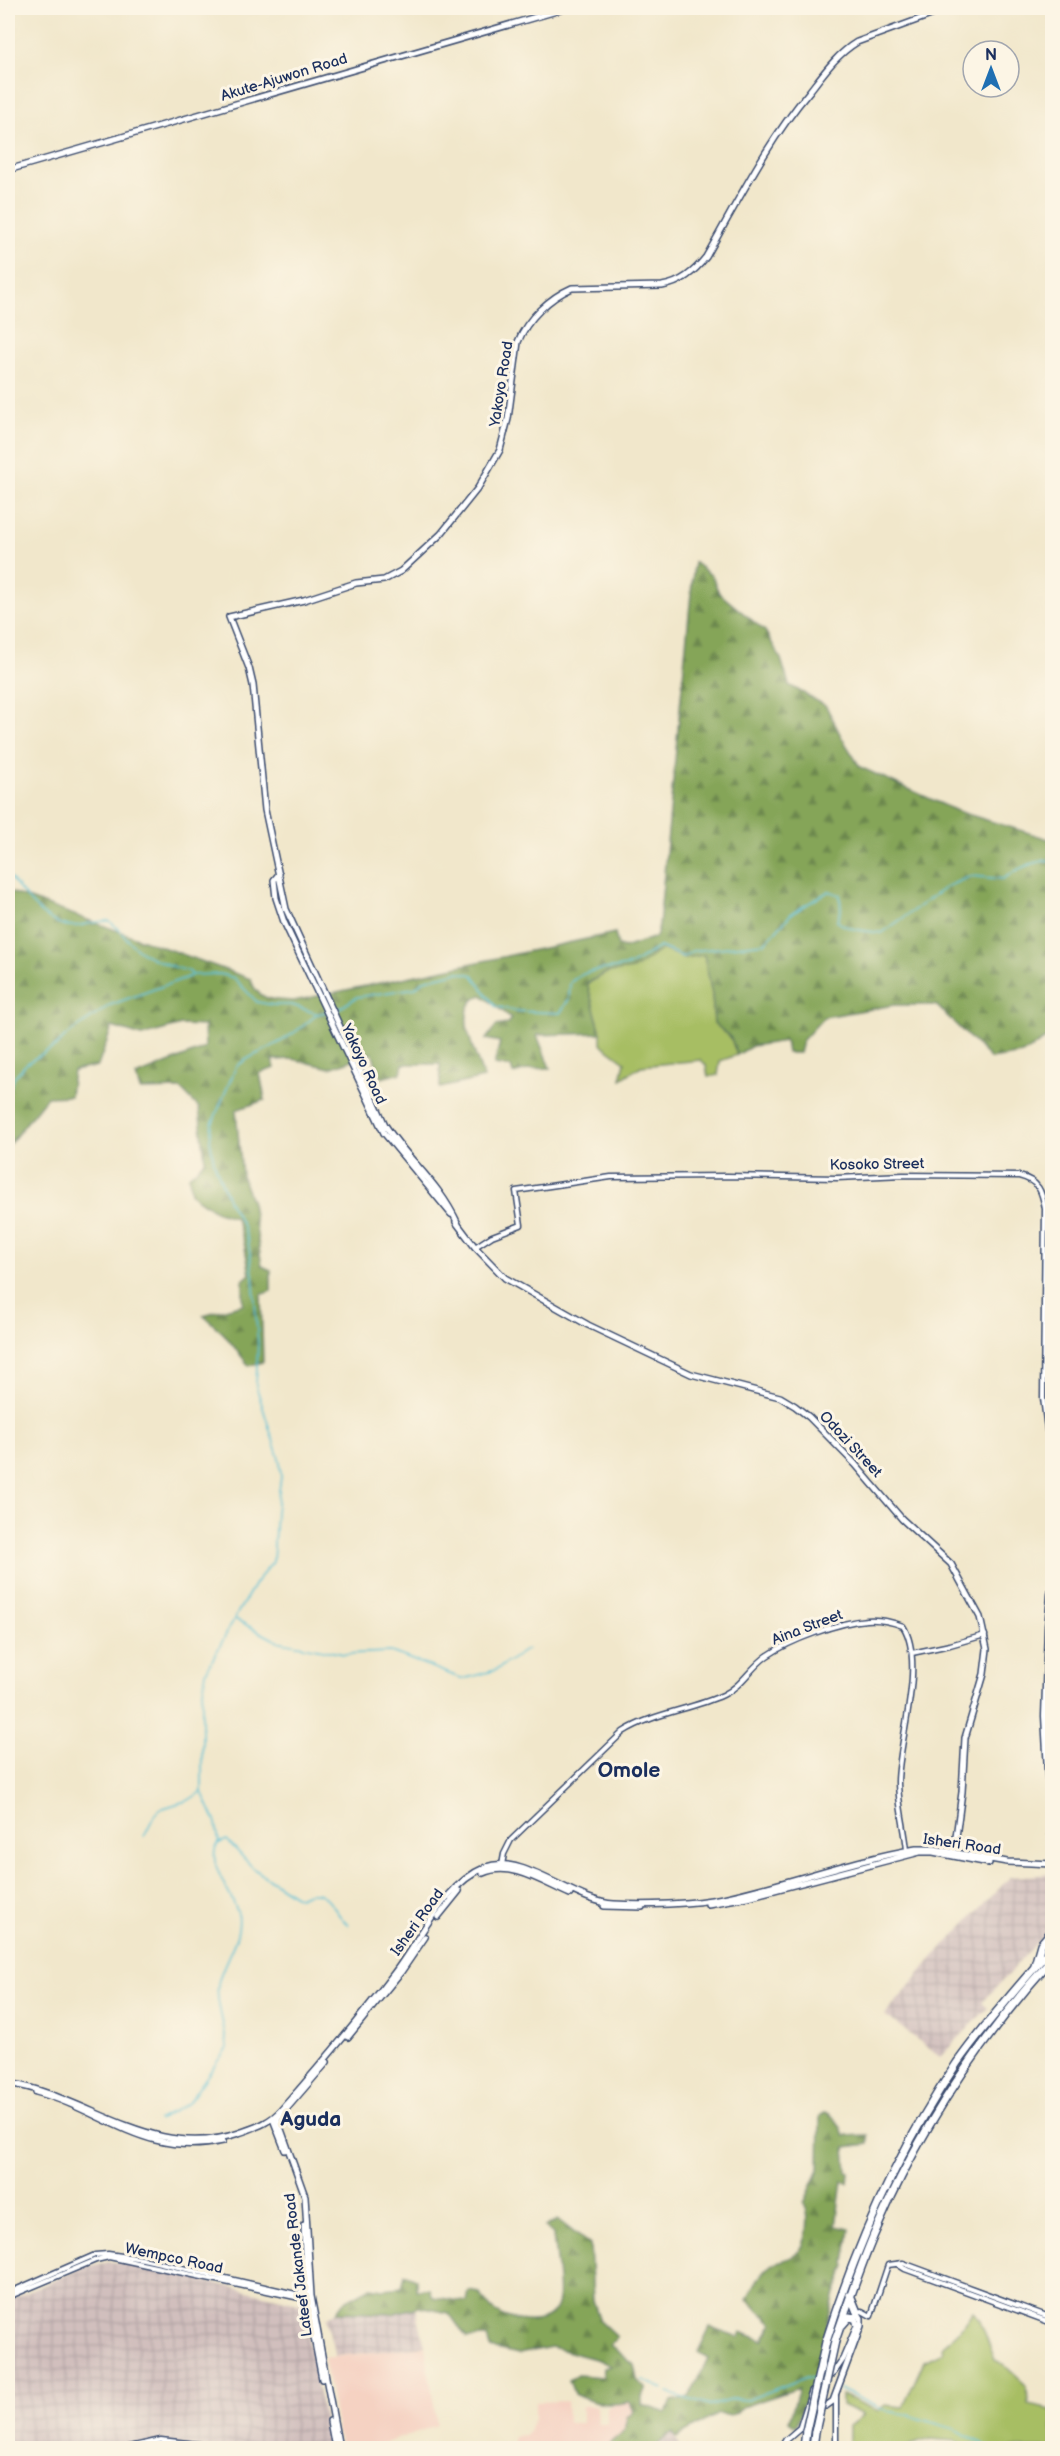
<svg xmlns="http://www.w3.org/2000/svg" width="1060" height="2456" viewBox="0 0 1060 2456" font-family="'Balsamiq Sans',sans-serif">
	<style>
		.built { fill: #f5d2c2 }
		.industrial { fill: url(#industrial-grid) }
		.grass { fill: #a7be63; stroke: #617660; stroke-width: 1.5 }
		.forest { fill: url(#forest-firs); stroke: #506a5c; stroke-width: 1.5 }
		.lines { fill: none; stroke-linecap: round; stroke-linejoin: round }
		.stream { stroke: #58bfd5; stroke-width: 1.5 }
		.minor-casing { stroke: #3b4b6e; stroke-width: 7 }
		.major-casing { stroke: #3b4b6e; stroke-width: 8 }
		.highway-casing { stroke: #3b4b6e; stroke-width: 10 }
		.minor { stroke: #fff; stroke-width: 4 }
		.major { stroke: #fff; stroke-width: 5 }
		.highway { stroke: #fff; stroke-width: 7 }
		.highway-bridge-casing { stroke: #3b4b6e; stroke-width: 10; stroke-linecap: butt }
		.highway-bridge { stroke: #fff; stroke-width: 7 }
		.labels { text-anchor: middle; stroke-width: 6; stroke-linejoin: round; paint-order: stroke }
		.street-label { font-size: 15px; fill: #1b2f5e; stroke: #fcf5e5 }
		.district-label { font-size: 21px; font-weight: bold; fill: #1b2f5e; stroke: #fcf5e5 }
	</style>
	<defs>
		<pattern id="industrial-grid" width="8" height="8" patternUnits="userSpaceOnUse" patternTransform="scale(1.5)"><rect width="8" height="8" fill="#d1bfbd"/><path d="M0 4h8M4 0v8" fill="none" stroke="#b3a4a5"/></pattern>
		<pattern id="forest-firs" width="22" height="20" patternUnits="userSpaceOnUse" patternTransform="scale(1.5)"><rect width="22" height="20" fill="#85a559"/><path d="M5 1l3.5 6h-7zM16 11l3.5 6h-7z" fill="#6c874d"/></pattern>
	</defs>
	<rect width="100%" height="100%" fill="#fcf5e5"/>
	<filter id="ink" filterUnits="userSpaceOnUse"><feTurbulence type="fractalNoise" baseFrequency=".0167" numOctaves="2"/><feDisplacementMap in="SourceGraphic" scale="12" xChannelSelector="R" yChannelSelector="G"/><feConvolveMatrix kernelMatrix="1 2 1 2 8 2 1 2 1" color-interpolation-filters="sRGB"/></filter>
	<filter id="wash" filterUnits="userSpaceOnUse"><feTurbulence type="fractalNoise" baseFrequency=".008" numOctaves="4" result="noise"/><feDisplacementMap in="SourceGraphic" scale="24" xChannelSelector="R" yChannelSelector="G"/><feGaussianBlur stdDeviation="1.35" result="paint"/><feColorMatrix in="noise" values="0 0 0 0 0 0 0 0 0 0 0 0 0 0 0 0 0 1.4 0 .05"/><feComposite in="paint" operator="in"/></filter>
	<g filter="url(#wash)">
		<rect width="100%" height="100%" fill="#f1e7cb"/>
		<!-- built -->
		<path class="built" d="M425 2346 437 2425 372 2448H341L324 2358Z
			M566 2401 567 2423H582V2406H597L598 2424H607V2408L611 2406 630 2402 635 2412 627 2417 624 2431 604 2448H493L512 2447 514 2436 526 2435 535 2418V2402Z"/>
		<!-- industrial -->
		<path class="industrial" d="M1052 1874V1926L982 2003 988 2008 940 2057 885 2015 932 1959 1010 1877Z
			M110 2262 134 2264 302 2304 329 2448H8V2301L87 2266Z
			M416 2308 425 2346 335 2356 326 2318 336 2312 392 2314Z
			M673 2433 680 2448H654L667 2436Z"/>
		<!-- grass -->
		<path class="grass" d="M662 949 684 958 704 954 712 994 714 1023 731 1038 737 1055 720 1061 718 1075 708 1077 706 1065 701 1060 641 1066 621 1079 625 1062 601 1044V1033L587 984 608 972 634 968Z
			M973 2311 980 2320 995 2360 1003 2364 1027 2386 1028 2405 1052 2410V2448H973L956 2441 931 2439 899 2448H849V2426L863 2415 842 2405V2395L878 2411 885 2405 903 2407 924 2361 943 2352 942 2346 958 2332Z"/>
		<!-- forest -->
		<path class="forest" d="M694 562 712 576 719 593 765 631 781 659 789 685 826 706 842 738 860 767 957 811 1052 840V1035L1022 1054 991 1059 936 1005H894L824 1017 802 1041 799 1053H787L785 1041 752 1046 737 1055 731 1038 714 1023 712 994 704 955 684 958 662 949 634 969 608 972 587 983 601 1033 537 1035 550 1068 530 1069 513 1074 511 1067 494 1065 500 1042 486 1039 496 1026 507 1024 511 1018 482 995C450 1007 477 1056 484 1078L440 1088V1064H403L401 1073 381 1078 372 1053 330 1068 293 1059 273 1060 275 1068 260 1073 265 1100 236 1110 242 1176 252 1203 262 1266 271 1270V1291L261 1295 263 1362 249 1366 224 1334 203 1315 243 1304V1280L250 1274 244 1242 236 1218 215 1211 191 1194 189 1176 205 1161 199 1108 181 1089 140 1090 136 1076 205 1048 204 1026 181 1025 142 1036 112 1027 98 1066 73 1071 70 1096 47 1097 8 1146V891L251 979C256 1001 275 1000 294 1001L615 933 618 946 624 948 656 937 659 926Z
			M826 2112C836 2117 841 2126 844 2136L868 2135V2144L845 2147 847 2171 849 2172 848 2183 842 2181 836 2226 850 2229 845 2263 846 2266 835 2293 812 2386 808 2391 796 2426 789 2421 799 2388 742 2407C734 2416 730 2416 718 2414L676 2438 673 2433 667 2436 654 2448H604L624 2431 627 2417 634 2412 630 2402C608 2406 594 2404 574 2394L569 2380 577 2375 603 2377 604 2368 611 2366 599 2360 551 2347 519 2354 490 2348 487 2337 467 2338 449 2313 419 2307 392 2314 336 2312 343 2302 371 2287 384 2289 402 2287 405 2274 416 2279V2290L430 2289 433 2297 467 2302 469 2291 480 2293C484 2299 488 2307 494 2311 512 2323 553 2330 558 2300 561 2288 554 2249 553 2234L545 2227 558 2220 590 2245 593 2300 600 2321 617 2337 610 2345 634 2365 637 2380 647 2389 642 2396V2405L667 2413 672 2401 689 2397 708 2358 698 2352 710 2327 739 2337 741 2332 763 2340 773 2323 747 2300C753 2287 760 2273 771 2265 778 2260 787 2261 794 2256 808 2247 811 2217 804 2203L819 2170 820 2116Z"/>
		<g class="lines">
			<!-- stream -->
			<path class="stream" d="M8 875C24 894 44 926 72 926 85 926 96 920 109 921 119 928 124 936 133 945 149 960 169 965 190 972L192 975 220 974 234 978 257 1002 273 1005H292L318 1014 340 1008 357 997 415 988 424 980 458 972 473 975 495 1006 515 1011 560 1013 569 999 570 983C587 967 605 971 626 966 637 964 649 952 660 947L683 957 692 951 765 943 791 914 829 891 840 895 841 911 837 921C849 931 867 931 882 933L946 887 971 876 1003 879C1018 868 1034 861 1052 860
				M8 1093 15 1076 27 1063 56 1046 66 1036 110 1005 191 976
				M235 1619 277 1641 344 1654 391 1652 463 1679 496 1670 527 1649
				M144 1836 155 1814 160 1809 189 1800 201 1792
				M219 1843 227 1840 254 1869 295 1896 299 1897C327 1881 333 1913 348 1925
				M158 2120 188 2103 227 2048C226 2029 215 2002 218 1984 222 1961 243 1939 238 1914 234 1896 203 1860 219 1843L216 1823 202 1792V1697L206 1672 238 1612 256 1582 273 1562 276 1511 281 1477 280 1462 256 1386 258 1343 253 1275 248 1241 242 1224 229 1202 214 1162 210 1140 212 1124 236 1067C247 1057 260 1053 273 1046 289 1037 303 1027 316 1015
				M643 2380 663 2389
				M839 2389 886 2411 905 2414 954 2429 991 2448
				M668 2393 710 2406 734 2399 747 2400 807 2377 815 2379"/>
		</g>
	</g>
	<g filter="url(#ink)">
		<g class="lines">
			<!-- minor casing -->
			<g class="minor-casing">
				<path id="minor" d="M475 1247 492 1236 521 1225 516 1191 611 1177 727 1176 837 1178 903 1175 1019 1176C1039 1181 1042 1191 1045 1209L1043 1398 1052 1468
					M912 1653 950 1645 985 1635
					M1045 1710 1048 1717 1052 1812
					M1052 1864 1044 1716 1047 1627 1052 1574
					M502 1865 504 1854 511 1840 623 1732C653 1713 690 1710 723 1695 742 1686 750 1668 767 1656 790 1640 839 1622 867 1620 879 1619 892 1622 903 1626 926 1662 899 1739 898 1781 898 1804 905 1828 907 1850
					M897 2264 905 2269 1052 2323
					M8 2293 95 2255 108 2254 143 2259 300 2295
					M8 2297 96 2260 109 2257 309 2300
					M858 2312 862 2311 871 2316 888 2265 903 2263 1052 2318
					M126 2448 161 2440 232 2448
					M836 2448V2396"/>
			</g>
			<!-- major casing -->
			<g class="major-casing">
				<path id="major" d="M8 170 567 8
					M279 874 274 880 276 898 284 922 384 1133 451 1214
					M456 1222 475 1247 505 1278 588 1325 691 1374 780 1397 795 1406 809 1417 855 1464 902 1519 951 1564 980 1617 987 1649 984 1674 965 1738 962 1792 954 1852
					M458 1224C438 1181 409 1162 385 1125L286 909 265 810 253 685 249 668 229 617 304 600 356 583 384 580 401 571 441 534 478 488 500 450 508 419 518 342C527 319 549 298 572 288L662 286C681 283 694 272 706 257 738 201 767 142 809 92 823 74 837 54 857 42L950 8
					M483 1873C511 1860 544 1883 570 1894
					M708 1904 748 1897 920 1852H933L989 1863
					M604 1906 642 1907
					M438 1917 459 1891
					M348 2037 401 1972 425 1937
					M8 2083C89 2096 153 2162 239 2133 256 2127 270 2123 282 2109 320 2066 357 2022 392 1976 420 1941 442 1885 486 1867 522 1853 575 1902 614 1904 645 1906 693 1904 723 1898 788 1884 851 1860 916 1849H934L1007 1862 1052 1864
					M36 2092C104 2110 145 2158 223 2141
					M277 2118 305 2196 311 2296 339 2448
					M273 2119 285 2150
					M276 2121 327 2062
					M304 2225 306 2296 322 2379
					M298 2295 306 2288
					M809 2402 826 2406 833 2401 861 2326V2318L857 2312
					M330 2421 335 2448
					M781 2448 786 2440 800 2428 812 2391 834 2372 843 2359 857 2326 855 2318"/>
			</g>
			<!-- highway casing -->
			<g class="highway-casing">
				<path id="highway" d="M1035 1965 1041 1944 1052 1931
					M850 2295 857 2312
					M842 2325 849 2317 855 2318
					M835 2341C848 2304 860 2266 876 2230 919 2130 980 2039 1052 1959
					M826 2342C857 2243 899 2149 957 2063 986 2022 1020 1985 1052 1947
					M804 2448 806 2431
					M813 2448 815 2432"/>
			</g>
			<!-- minor -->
			<use href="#minor" class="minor"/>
			<!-- major -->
			<use href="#major" class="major"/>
			<!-- highway -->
			<use href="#highway" class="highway"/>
			<!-- highway-bridge casing -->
			<g class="highway-bridge-casing">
				<path id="highway-bridge" d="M806 2431 826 2342
					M815 2432 835 2341"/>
			</g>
			<!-- highway-bridge -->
			<use href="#highway-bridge" class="highway-bridge"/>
		</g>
	</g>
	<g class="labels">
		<!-- street labels -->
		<g class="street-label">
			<text transform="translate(284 77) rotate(-17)" y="5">Akute-Ajuwon Road</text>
			<text transform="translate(501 384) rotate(-81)" y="5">Yakoyo Road</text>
			<text transform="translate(364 1064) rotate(65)" y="5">Yakoyo Road</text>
			<text transform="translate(877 1164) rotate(-1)" y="5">Kosoko Street</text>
			<text transform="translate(851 1444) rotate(47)" y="5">Odozi Street</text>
			<text transform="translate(807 1627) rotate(-21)" y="5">Aina Street</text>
			<text transform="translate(962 1844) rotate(8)" y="5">Isheri Road</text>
			<text transform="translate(417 1922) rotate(-54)" y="5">Isheri Road</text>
			<text transform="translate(174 2258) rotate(12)" y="5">Wempco Road</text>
			<text transform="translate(298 2265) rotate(-97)" y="5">Lateef Jakande Road</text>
		</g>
		<!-- district labels -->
		<g class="district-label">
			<text x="629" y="1777">Omole</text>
			<text x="311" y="2126">Aguda</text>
		</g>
	</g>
	<!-- margin -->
	<rect width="1060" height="2456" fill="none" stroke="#fcf5e5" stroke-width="30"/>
	<!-- north arrow -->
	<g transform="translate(991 69)"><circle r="28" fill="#fcf5e5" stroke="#a2a6af" stroke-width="1.5"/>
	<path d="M0-4.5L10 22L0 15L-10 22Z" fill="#1f6fb2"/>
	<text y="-9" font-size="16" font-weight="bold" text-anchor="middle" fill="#1b2f5e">N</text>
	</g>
</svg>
